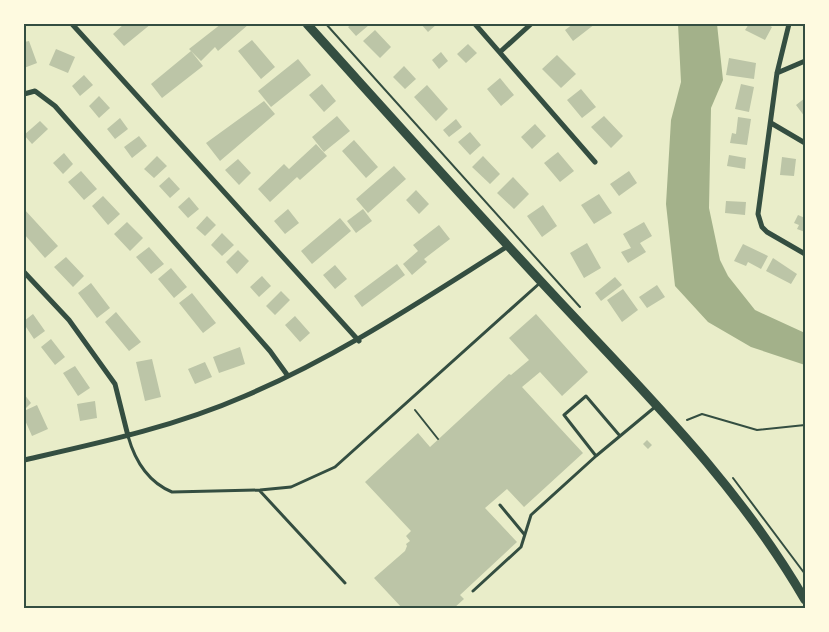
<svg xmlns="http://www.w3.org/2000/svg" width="829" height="632" viewBox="0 0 829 632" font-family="Inter,sans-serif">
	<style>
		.water { fill: #a3b18a }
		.building { fill: #bcc5a7 }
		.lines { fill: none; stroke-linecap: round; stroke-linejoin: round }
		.path { stroke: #344e41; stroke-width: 2 }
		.service { stroke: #344e41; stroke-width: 3 }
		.minor { stroke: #344e41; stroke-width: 5 }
		.secondary { stroke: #344e41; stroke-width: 9 }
		.neatline { fill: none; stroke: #344e41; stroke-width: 2 }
	</style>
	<rect width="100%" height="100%" fill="#e9edc9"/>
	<!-- water -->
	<path class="water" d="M678 24H717L723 80 711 108 709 208 720 260 728 276 755 310 805 333V365L751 347 708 322 675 286 666 204 671 120 681 82Z"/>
	<!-- building -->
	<path class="building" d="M124 24H151L124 46 113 34Z
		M221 24H249L218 51 215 47 201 61 189 49Z
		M352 24H368L369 25 356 36 348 27Z
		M421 24H437L428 32Z
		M573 24H595L573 41 565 30Z
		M749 24H767L772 27 765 40 745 30Z
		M375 30 391 47 380 58 363 41Z
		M252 40 275 67 261 79 238 51Z
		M29 41 37 63 24 68V42Z
		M468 44 477 53 466 63 457 54Z
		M56 49 75 57 68 73 49 65Z
		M191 51 203 66 162 98 151 84Z
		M441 52 448 61 439 69 432 60Z
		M557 55 576 74 561 88 542 69Z
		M729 58 756 63 754 79 726 75Z
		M298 59 311 75 271 107 258 91Z
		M404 66 416 79 405 89 393 77Z
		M84 75 93 85 80 96 72 86Z
		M500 78 514 95 501 106 487 89Z
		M322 84 336 101 324 112 309 95Z
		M741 84 754 87 749 112 735 109Z
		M427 85 448 109 436 121 414 97Z
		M581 89 596 107 582 118 567 100Z
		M99 96 110 108 99 118 89 106Z
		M805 98V117L796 105Z
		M264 101 275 114 220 161 206 143Z
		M337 116 350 131 324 152 312 137Z
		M604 116 623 136 611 148 591 127Z
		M738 117 751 119 747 145 730 143 732 133 736 134Z
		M120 118 128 129 115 139 107 129Z
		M456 119 462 127 449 137 443 130Z
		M40 121 48 129 32 144 24 135Z
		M535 124 546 136 532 149 521 137Z
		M470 132 481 145 470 155 458 142Z
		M139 136 147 146 132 158 124 147Z
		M354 140 378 167 366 178 342 151Z
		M316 144 327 156 300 180 297 177 270 202 258 189 284 164 289 169Z
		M558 152 574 171 560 182 544 163Z
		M64 153 73 164 63 174 53 163Z
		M729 155 746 158 745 169 727 166Z
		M157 156 167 166 154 178 144 169Z
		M483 156 500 174 490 184 472 167Z
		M782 157 796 159 794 176 780 175Z
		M238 159 251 173 239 185 225 170Z
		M394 166 406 179 368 213 356 199Z
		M81 171 97 189 84 200 68 182Z
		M629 171 637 183 619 196 610 184Z
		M169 177 180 189 170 198 159 186Z
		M513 177 529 194 514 209 497 193Z
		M416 190 429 204 419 214 406 200Z
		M599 194 612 213 594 224 581 205Z
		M103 196 120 214 108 225 92 206Z
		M189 197 199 209 188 218 178 207Z
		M726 201 746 202 745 215 725 213Z
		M543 205 557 226 542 237 527 216Z
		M24 209 58 246 45 258 24 234Z
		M288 209 299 223 285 234 274 221Z
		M363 209 372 221 356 233 347 221Z
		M798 215 805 218V232L797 229 799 225 794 223Z
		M207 216 216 225 205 236 196 228Z
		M340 218 351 231 312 264 301 251Z
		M127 222 143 238 130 251 114 234Z
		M644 222 652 236 640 243 646 252 628 263 621 252 631 248 623 234Z
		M439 225 450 239 424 259 427 262 412 275 403 264 418 251 413 245Z
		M222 233 234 245 222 256 211 245Z
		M587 243 601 268 584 278 570 253Z
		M743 244 768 256 761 269 748 262 746 266 734 261Z
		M149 247 164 264 151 274 136 257Z
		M238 250 249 261 237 274 226 262Z
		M66 257 84 276 73 287 54 267Z
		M773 258 797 274 791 284 766 271Z
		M397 264 405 275 362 307 354 296Z
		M335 265 347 279 335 289 323 275Z
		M171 268 187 287 174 298 158 279Z
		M262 276 271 286 259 297 250 287Z
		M615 277 622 285 601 301 595 293Z
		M91 283 110 308 97 318 78 293Z
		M657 285 665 297 647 308 639 297Z
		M623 289 638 310 622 322 607 300Z
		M281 291 290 300 275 315 266 306Z
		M192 293 216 323 203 333 179 303Z
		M116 312 141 342 129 351 105 322Z
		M33 314 45 331 34 339 24 324V321Z
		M536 314 588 372 562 396 540 372 522 387 583 453 524 507 507 489 485 508 517 542 460 595 464 599 454 608H402L374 578 405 551 407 546 406 544 410 541 406 536 411 531 365 482 418 433 430 447 509 374 511 375 529 360 509 338Z
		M295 316 310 333 300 342 285 325Z
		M51 339 65 357 55 365 41 347Z
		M240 347 245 364 219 373 213 357Z
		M152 359 161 397 145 401 136 362Z
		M205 362 212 377 195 384 188 369Z
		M75 366 90 388 78 396 63 373Z
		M24 394 31 403 24 410Z
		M95 401 97 418 80 421 77 404Z
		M37 405 48 429 32 436 24 418V411Z
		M647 440 652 445 648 449 643 444Z"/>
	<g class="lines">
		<!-- path -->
		<path class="path" d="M326 24 580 307
			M415 410 438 439
			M687 420 702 414 757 430 805 425
			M733 478 805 574"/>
		<!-- service -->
		<path class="service" d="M128 436C135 461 148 482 172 492L260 490 291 487 335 467 541 282
			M620 436 586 396 564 415 596 456 655 407
			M260 491 345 583
			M500 505 524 534
			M473 591 521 547 531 515 596 456"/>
		<!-- minor -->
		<path class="minor" d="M72 24 359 341
			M475 24 595 162
			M789 24 777 73 758 214 762 227 767 232 805 254
			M500 52 531 24
			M777 73 805 61
			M24 94 35 91 55 106 270 351 288 376
			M771 123 805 143
			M24 272 69 320 115 384 128 436
			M24 460C99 443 174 427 245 396 339 356 422 300 508 246"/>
		<!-- secondary -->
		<path class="secondary" d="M307 24C391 117 474 210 560 302 649 397 739 486 805 600"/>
	</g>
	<!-- border -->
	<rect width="829" height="632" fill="none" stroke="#fefae0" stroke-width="50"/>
	<rect x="25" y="25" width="779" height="582" class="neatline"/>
</svg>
